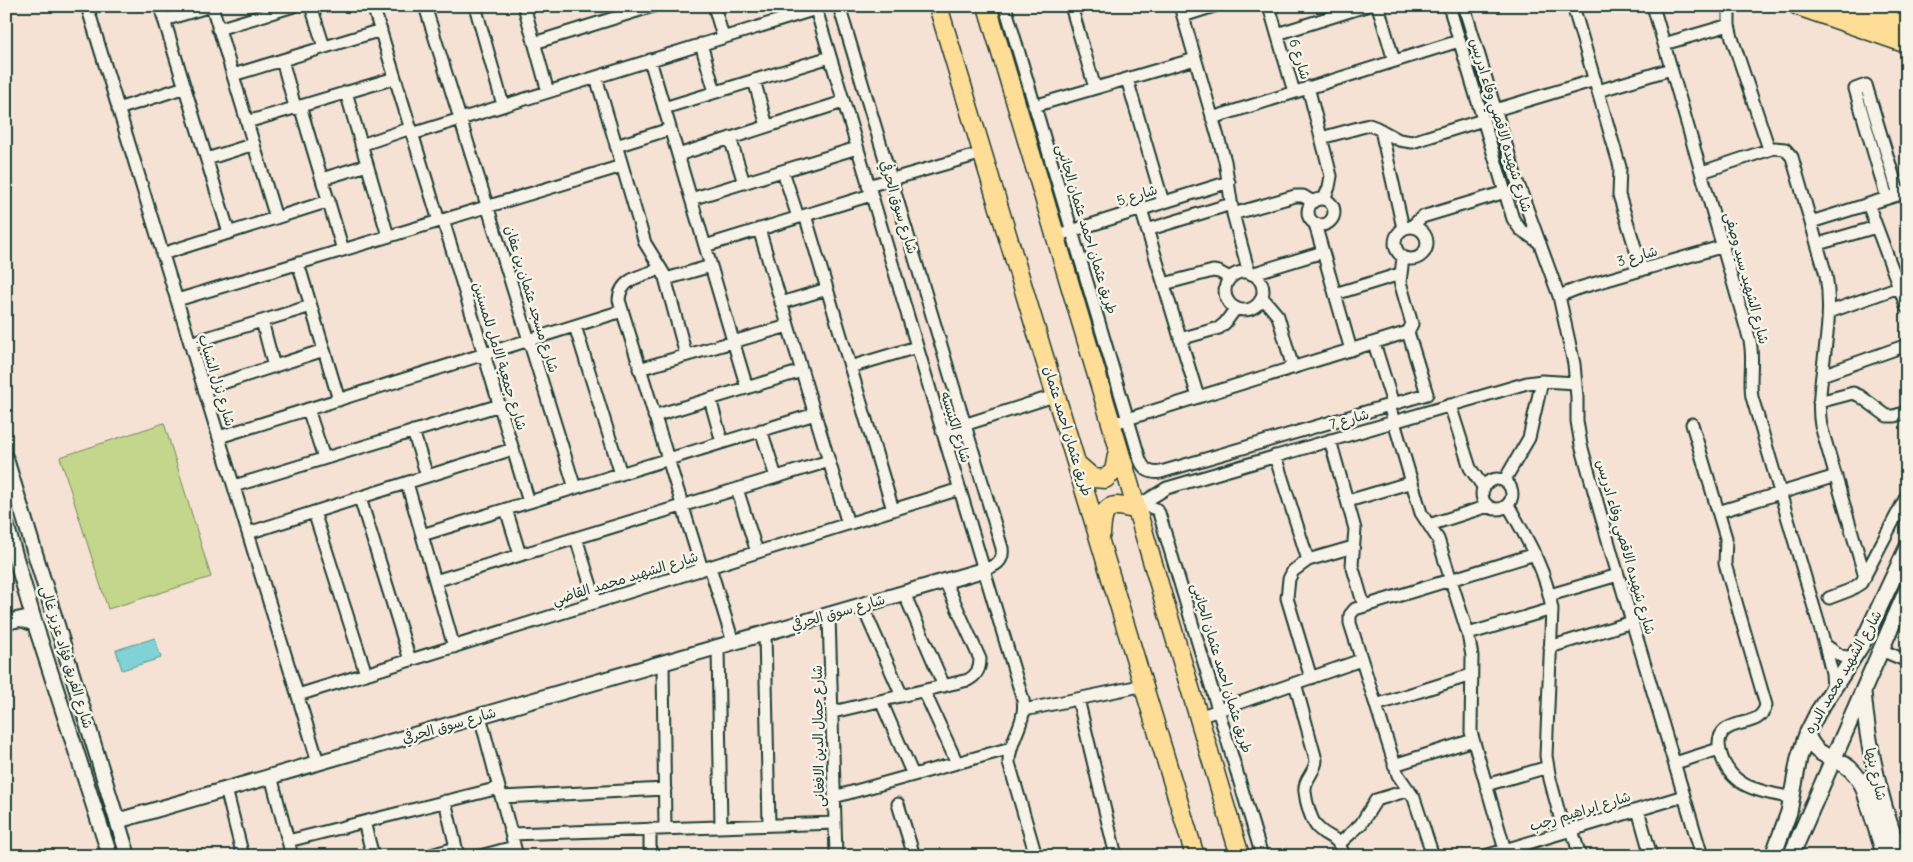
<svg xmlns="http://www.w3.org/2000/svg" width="1913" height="862" viewBox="0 0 1913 862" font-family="Delius,'Playpen Sans Arabic',sans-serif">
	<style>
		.garden { fill: #c4d68b; stroke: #728a60 }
		.water { fill: #81d2d7; stroke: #5a9696 }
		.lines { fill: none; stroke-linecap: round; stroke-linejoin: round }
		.minor-casing { stroke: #1f3d34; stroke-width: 15 }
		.tertiary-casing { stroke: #1f3d34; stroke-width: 18 }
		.secondary-casing { stroke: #1f3d34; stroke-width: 19 }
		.primary-casing { stroke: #1f3d34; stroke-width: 21 }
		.minor { stroke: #f7f3e8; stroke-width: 11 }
		.tertiary { stroke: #f7f3e8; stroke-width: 14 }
		.secondary { stroke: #f7f3e8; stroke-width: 15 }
		.primary { stroke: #fedd96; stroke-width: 18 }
		.labels { text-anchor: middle; stroke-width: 5; stroke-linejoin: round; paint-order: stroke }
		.street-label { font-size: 14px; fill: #1f3d34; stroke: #f7f3e8 }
	</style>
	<rect width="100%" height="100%" fill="#f5e2d4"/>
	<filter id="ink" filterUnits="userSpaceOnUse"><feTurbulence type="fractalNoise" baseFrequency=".02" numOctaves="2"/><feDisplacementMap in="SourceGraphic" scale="10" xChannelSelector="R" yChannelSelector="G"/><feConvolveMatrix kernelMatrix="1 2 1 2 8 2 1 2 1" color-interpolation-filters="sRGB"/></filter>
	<g filter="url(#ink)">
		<!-- garden -->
		<path class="garden" d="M164 423 211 577 108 609 60 457Z"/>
		<!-- water -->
		<path class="water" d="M155 638 161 658 122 670 116 650Z"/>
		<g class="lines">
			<!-- minor casing -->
			<g class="minor-casing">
				<path id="minor" d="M87 6 318 762
					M160 6 229 233
					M212 6 276 218
					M311 6 324 47
					M373 6 439 221
					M425 6 575 488
					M475 6 503 105
					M524 6 548 92
					M714 6 723 37
					M815 6 1023 700C1027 723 1008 741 1009 763L1036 856
					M839 6 1002 548C1004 562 995 566 983 570
					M1005 6 1140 460C1144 470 1151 474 1161 472L1427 394 1408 332
					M1071 6 1095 88
					M1180 6 1225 161 1233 214 1249 273
					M1269 6 1294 92
					M1378 6 1394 61
					M1449 6 1513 219 1520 229 1540 243
					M1464 6 1517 181 1559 296 1574 364 1577 397V421L1581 445 1613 558 1702 856
					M1573 6 1620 167 1619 195 1642 270
					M1653 6 1750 341C1754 360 1749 378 1752 397L1825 645 1832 673 1833 691
					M1729 6V25L1732 38 1769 149
					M1183 16 1214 6
					M164 20 211 6
					M218 29 294 6
					M1277 34 1366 6
					M534 43 653 6
					M701 44 715 92
					M1664 44 1729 25
					M282 60 295 107
					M650 60 747 388
					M233 75 381 30
					M596 77 645 243 664 274 686 355
					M1127 79 1163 202
					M754 80 767 126
					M1308 87 1331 176 1329 187 1324 199
					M1598 91 1671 69
					M346 92 388 236
					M300 106 343 250
					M1034 106 1195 59
					M664 108 830 57
					M118 109 185 87
					M1495 110 1595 80
					M1212 118 1459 41
					M247 122 395 78
					M1381 130 1403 228
					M412 134 816 9
					M730 138 744 183
					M1321 138 1369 125 1377 128 1399 140 1412 142 1483 120
					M361 145 411 128
					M616 146 670 129
					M678 155 843 102
					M207 159 254 144
					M783 171 798 217
					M1702 172 1774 148 1785 149 1792 157 1826 275C1832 309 1826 342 1822 375 1820 392 1818 409 1821 426L1865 577
					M322 179 367 165
					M868 186 983 153
					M1887 198 1855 89 1866 85 1899 195
					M1308 212a13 13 0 1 1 26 0a13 13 0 1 1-26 0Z
					M691 199 857 148
					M1868 204 1907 308
					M1141 209 1198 397
					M1233 214 1295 196H1303L1313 202
					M805 215 893 510
					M443 220 529 502
					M1811 222 1907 192
					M1315 224 1351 350
					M1395 243a16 16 0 1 1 32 0a16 16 0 1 1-32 0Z
					M1411 227 1422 217 1505 192
					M759 229 848 524
					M1147 230 1231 204
					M1055 236 1229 182
					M1818 244 1876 227
					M705 246 871 195
					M162 254 329 201
					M298 263 339 400
					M661 269C644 275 620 278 619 300L702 569
					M1225 291a19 19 0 1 1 38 0a19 19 0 1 1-38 0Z
					M1251 274 1323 252
					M666 279 711 266
					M1164 284 1213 271 1219 272 1230 278
					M1335 294 1400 274
					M1559 296 1579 288 1724 246
					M1262 297 1278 316 1293 368
					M177 300 622 166
					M781 303 827 289
					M1829 312 1899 287
					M262 321 274 367
					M575 326 621 474
					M1180 339 1219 328 1225 323 1236 308
					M190 343 311 306
					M1374 343 1393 404
					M850 367 917 347
					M639 369 788 326
					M1822 375 1907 345
					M204 389 324 350
					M710 399 722 442
					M1819 402 1853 393 1860 396 1887 416H1894L1907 412
					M1389 405 1421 513 1438 539 1468 634 1472 656 1471 732 1505 850
					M1450 405 1470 468 1484 488
					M308 409 324 458
					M654 416 802 371
					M1111 424 1408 332 1412 324 1400 282 1403 258
					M1692 424 1726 538 1725 564 1766 705C1761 726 1739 719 1725 730 1719 735 1718 743 1720 751 1729 789 1761 791 1793 798
					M761 430 776 477
					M413 431 427 476
					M942 432 1057 395
					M219 437 622 311
					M1330 440 1355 529 1352 565 1364 606
					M1275 456 1308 560
					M1482 494a15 15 0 1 1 30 0a15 15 0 1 1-30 0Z
					M1504 481 1529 438 1542 381
					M407 483 454 647
					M234 486 500 405
					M737 489 757 552
					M360 498 410 660
					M1348 501 1412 482
					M1508 505C1527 539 1546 570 1552 609L1546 756 1550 779 1564 832
					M1136 507 1167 488 1527 383 1542 381 1576 383
					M506 509 520 555
					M1137 509 1148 506 1156 509 1159 513 1262 856
					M314 512 366 674
					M1718 512 1836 476
					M1429 525 1488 506
					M248 533 513 449
					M422 535 815 414
					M576 538 596 602
					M710 567 733 642
					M435 581 829 461
					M904 593 944 686
					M1550 595 1618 575
					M1829 598 1850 590 1861 583 1907 495
					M862 605 902 696
					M829 615 836 856
					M765 633 769 825
					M1468 634 1552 609
					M1825 645 1841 656 1854 658
					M718 647 721 827
					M1550 647 1632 622
					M1881 650 1907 661
					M663 663 665 829
					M1311 678 1287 598 1289 579 1293 571 1308 560 1353 547
					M1295 683 1316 760C1316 772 1303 779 1305 792 1306 802 1311 821 1318 828 1332 842 1336 832 1344 856
					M924 691 957 763
					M298 695 960 489
					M1078 699 1116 856
					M881 701 913 775
					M1376 705 1471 675
					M1024 710 1145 685
					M833 712 968 680C977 675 980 669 980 659L945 581
					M480 716 517 856
					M1199 717 1361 660
					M1675 763 1719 749
					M1394 765 1473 740
					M271 776 292 856
					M1486 785 1548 767
					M226 789 243 856
					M501 797 665 789
					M834 797 1011 748
					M445 801 458 856
					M898 804 914 856
					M1638 810 1651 856
					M364 822 373 856
					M650 829V856
					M1572 830 1580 856
					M511 834 835 823
					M288 841 499 788
					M1339 844 1361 824 1376 800 1409 790
					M427 856 456 848
					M480 856 514 847
					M1433 856 1414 798 1398 775 1350 623V615L1355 609 1535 554
					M1485 856 1684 796"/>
			</g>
			<!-- tertiary casing -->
			<g class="tertiary-casing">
				<path id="tertiary" d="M6 459 128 856
					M6 524 35 624 110 856
					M6 622 21 619 35 624
					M117 821 983 570"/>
			</g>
			<!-- secondary casing -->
			<g class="secondary-casing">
				<path id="secondary" d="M1863 692C1868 749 1880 803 1901 856
					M1807 734C1815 756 1827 754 1845 765 1853 770 1858 777 1863 786L1885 856
					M1773 856 1789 812 1799 758 1807 734 1818 712 1862 644 1907 548
					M1791 856 1907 590"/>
			</g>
			<!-- primary casing -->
			<g class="primary-casing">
				<path id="primary" d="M938 6 1195 856
					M987 6 1240 856
					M1798 6 1907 44
					M1849 6 1907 26
					M1078 465 1093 478 1105 479 1114 471 1118 450
					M1101 534C1102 523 1102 506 1117 506 1124 506 1130 509 1137 509"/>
			</g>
			<!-- minor -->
			<use href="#minor" class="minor"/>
			<!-- tertiary -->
			<use href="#tertiary" class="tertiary"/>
			<!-- secondary -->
			<use href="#secondary" class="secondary"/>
			<!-- primary -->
			<use href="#primary" class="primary"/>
		</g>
	</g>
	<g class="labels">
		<!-- street labels -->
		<g class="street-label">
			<text transform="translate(1300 59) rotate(73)" y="5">شارع 6</text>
			<text transform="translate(1501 125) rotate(73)" y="5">شارع شهيده الاقصي وفاء ادريس</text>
			<text transform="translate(1137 195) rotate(-17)" y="5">شارع 5</text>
			<text transform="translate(899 207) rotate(73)" y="5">شارع سوق الحرفي</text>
			<text transform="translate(1087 229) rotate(73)" y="5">طريق عثمان احمد عثمان الجانبى</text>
			<text transform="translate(1637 256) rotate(-16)" y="5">شارع 3</text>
			<text transform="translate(1747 278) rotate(75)" y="5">شارع الشهيد سيد وصفى</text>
			<text transform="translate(532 299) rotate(73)" y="5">شارع مسجد عثمان بن عفان</text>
			<text transform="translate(500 356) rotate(73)" y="5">شارع جمعية الامل للمسنين</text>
			<text transform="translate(217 380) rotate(73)" y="5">شارع نزل الشباب</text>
			<text transform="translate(1349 419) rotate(-16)" y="5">شارع 7</text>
			<text transform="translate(956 427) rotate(73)" y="5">شارع الكنيسه</text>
			<text transform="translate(1068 431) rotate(73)" y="5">طريق عثمان احمد عثمان</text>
			<text transform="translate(1626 547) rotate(74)" y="5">شارع شهيده الاقصي وفاء ادريس</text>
			<text transform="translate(625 578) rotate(-17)" y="5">شارع الشهيد محمد القاضي</text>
			<text transform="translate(838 612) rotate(-16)" y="5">شارع سوق الحرفي</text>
			<text transform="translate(67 657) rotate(73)" y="5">شارع الفريق فؤاد عزيز غالى</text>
			<text transform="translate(1222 668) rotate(73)" y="5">طريق عثمان احمد عثمان الجانبى</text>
			<text transform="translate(1843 672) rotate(-60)" y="5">شارع الشهيد محمد الدره</text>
			<text transform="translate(449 725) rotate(-16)" y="5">شارع سوق الحرفي</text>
			<text transform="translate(818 736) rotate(-91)" y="5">شارع جمال الدين الافغانى</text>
			<text transform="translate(1876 774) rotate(77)" y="5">شارع بنها</text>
			<text transform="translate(1580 811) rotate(-17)" y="5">شارع ابراهيم رجب</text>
		</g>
	</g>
	<!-- margin -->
	<rect width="1913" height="862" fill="none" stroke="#f7f3e8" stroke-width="25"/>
	<rect x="12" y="12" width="1888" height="837" fill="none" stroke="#1f3d34" stroke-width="2" filter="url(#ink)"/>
</svg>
